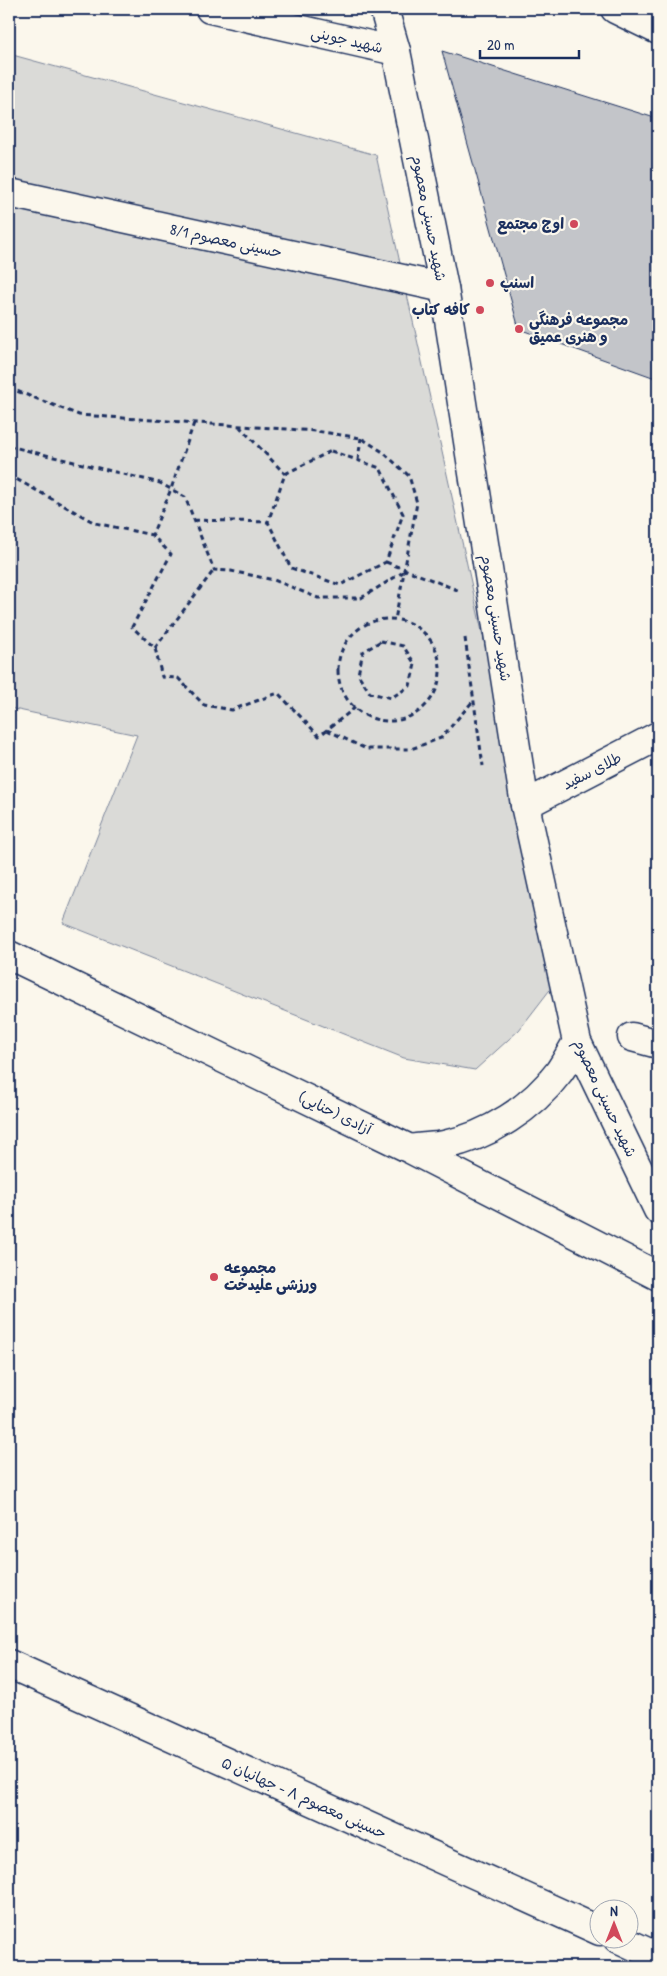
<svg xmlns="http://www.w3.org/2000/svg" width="667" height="1976" viewBox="0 0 667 1976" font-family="'Patrick Hand','Playpen Sans Arabic',sans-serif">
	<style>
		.green { fill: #dadad7; stroke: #7a849a }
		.building { fill: #c3c5c9; stroke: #1b2f5e }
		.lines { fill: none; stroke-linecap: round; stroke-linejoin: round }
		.minor-casing { stroke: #1b2f5e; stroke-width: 31 }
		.major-casing { stroke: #1b2f5e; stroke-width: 31 }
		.path { stroke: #1b2f5e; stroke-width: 3; stroke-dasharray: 5 4; stroke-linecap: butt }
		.minor { stroke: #fbf7ec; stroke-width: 28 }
		.major { stroke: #fbf7ec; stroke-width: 28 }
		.poi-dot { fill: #d1495b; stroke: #fbf7ec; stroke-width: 2 }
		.labels { text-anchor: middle; stroke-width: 4.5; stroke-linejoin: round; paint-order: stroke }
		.street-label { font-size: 15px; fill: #1b2f5e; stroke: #fbf7ec }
		.poi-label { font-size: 15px; font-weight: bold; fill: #1b2f5e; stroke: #fbf7ec; text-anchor: start }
	</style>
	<rect width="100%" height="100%" fill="#fbf7ec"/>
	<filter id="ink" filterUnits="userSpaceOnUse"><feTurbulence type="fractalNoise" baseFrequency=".02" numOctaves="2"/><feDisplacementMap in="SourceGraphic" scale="10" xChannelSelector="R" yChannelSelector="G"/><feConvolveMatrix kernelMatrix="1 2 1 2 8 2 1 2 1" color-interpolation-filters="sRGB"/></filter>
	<g filter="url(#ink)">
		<!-- green -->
		<path class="green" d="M9 54 376 155 559 978 519 1030 475 1070 404 1058 63 923 137 735 9 708Z"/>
		<!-- building -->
		<path class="building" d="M442 51 658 119V379L519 329Z"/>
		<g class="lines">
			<!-- minor casing -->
			<g class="minor-casing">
				<path id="minor" d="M210 9 396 51
					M615 9 658 30
					M9 193 444 288
					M525 805 658 736
					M632 1037 658 1044
					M9 1664 600 1931
					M617 1938 658 1957"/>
			</g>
			<!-- major casing -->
			<g class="major-casing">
				<path id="major" d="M384 9 396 51 444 288 525 805 577 1042 658 1210
					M9 955 410 1149 658 1276
					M410 1149C421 1147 433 1147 444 1145 489 1136 532 1108 559 1072 566 1062 571 1052 577 1042"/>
			</g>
			<!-- path -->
			<path class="path" d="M9 388 79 415 316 431 361 438 383 452 409 476 417 503 395 620
				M194 423 171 489 152 535 171 554 132 627 155 648 162 677 178 678 204 705 232 710 278 693 319 736 356 707
				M239 426 285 474
				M9 446 160 483 185 497 214 570 231 571 274 580 318 598H361L405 571
				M331 451 380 468 403 514 386 562 340 585 291 568 268 522 285 474Z
				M358 460 361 438
				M9 475 95 523 152 535
				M194 520 268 522
				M386 562 460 591
				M338 670a51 51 0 1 1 102 0a51 51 0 1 1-102 0Z
				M465 638 483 766
				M381 641 403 646 415 664 410 686 391 698 370 693 358 674 363 652Z
				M155 648 214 570
				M327 730 366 749H411L441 738 473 701"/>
			<!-- minor -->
			<use href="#minor" class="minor"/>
			<!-- major -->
			<use href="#major" class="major"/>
		</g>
	</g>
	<!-- markers -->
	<g class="poi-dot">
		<circle cx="574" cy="224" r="5"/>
		<circle cx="490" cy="283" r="5"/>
		<circle cx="480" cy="310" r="5"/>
		<circle cx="519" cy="329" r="5"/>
		<circle cx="214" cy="1277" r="5"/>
	</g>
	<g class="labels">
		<!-- street labels -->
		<g class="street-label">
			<text transform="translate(347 40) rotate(13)" y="5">شهید جوینی</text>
			<text transform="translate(429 218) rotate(79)" y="5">شهید حسینی معصوم</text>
			<text transform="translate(226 241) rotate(12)" y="5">حسینی معصوم 8/1</text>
			<text transform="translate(496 618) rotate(81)" y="5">شهید حسینی معصوم</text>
			<text transform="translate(592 771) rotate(-27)" y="5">طلای سفید</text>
			<text transform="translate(605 1098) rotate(65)" y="5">شهید حسینی معصوم</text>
			<text transform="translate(335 1113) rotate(26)" y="5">آزادی (حنایی)</text>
			<text transform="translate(304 1798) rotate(24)" y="5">حسینی معصوم ۸ - جهانیان ۵</text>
		</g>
		<!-- poi labels -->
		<g class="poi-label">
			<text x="564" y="229" text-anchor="end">اوج مجتمع</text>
			<text x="500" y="288">اسنپ</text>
			<text x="470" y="315" text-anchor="end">کافه کتاب</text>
			<text x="529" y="325">مجموعه فرهنگی<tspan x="529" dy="17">و هنری عمیق</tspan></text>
			<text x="224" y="1273">مجموعه<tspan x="224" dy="17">ورزشی علیدخت</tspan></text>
		</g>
	</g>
	<!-- margin -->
	<rect width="667" height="1976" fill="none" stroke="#fbf7ec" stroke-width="30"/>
	<rect x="15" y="15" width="637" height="1946" fill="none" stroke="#1b2f5e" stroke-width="2" filter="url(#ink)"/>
	<!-- north arrow -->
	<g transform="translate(614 1924)"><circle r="24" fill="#fbf7ec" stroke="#a1a7b3"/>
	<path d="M0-4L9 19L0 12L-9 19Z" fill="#d1495b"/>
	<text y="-8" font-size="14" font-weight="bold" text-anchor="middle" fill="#1b2f5e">N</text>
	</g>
	<!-- scale -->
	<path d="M480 50v8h99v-8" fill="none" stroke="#1b2f5e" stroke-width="2.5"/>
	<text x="487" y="50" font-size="15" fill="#1b2f5e" stroke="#fbf7ec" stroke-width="4" paint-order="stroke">20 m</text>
</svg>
